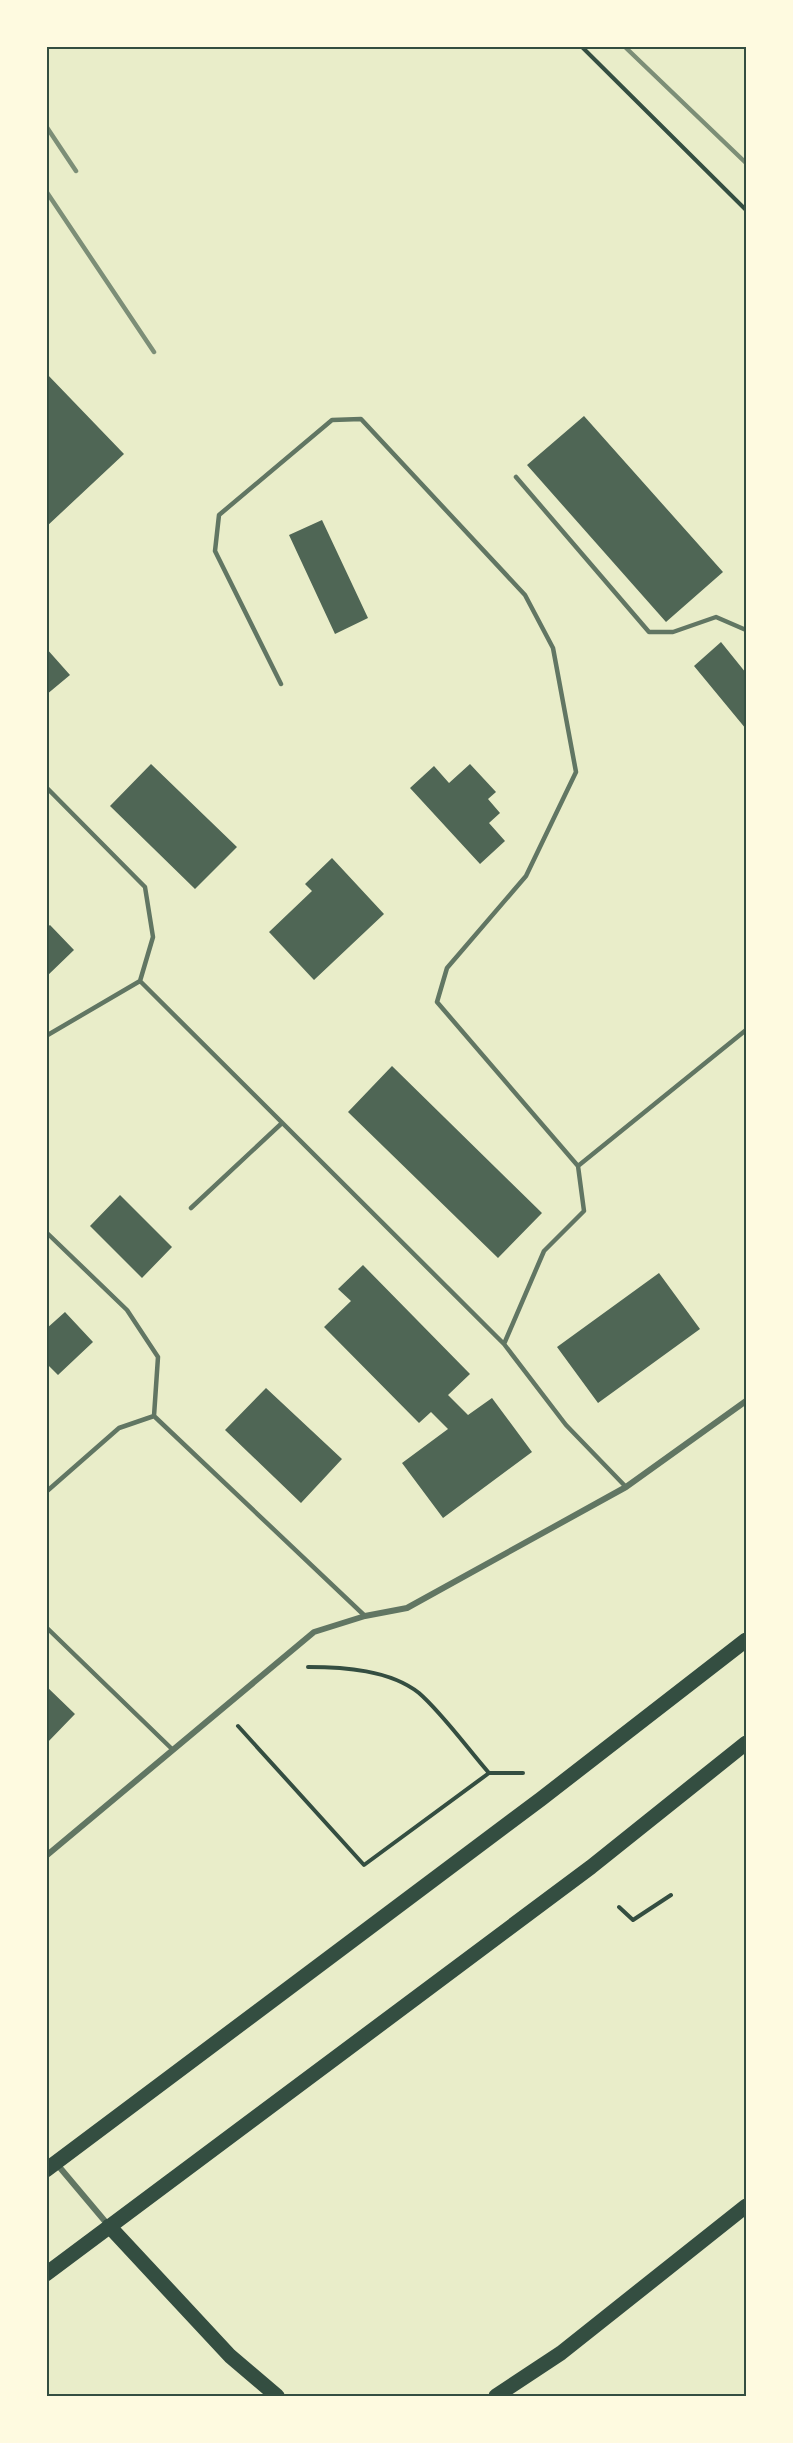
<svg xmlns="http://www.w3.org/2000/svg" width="793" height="2443" viewBox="0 0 793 2443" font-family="'Fira Sans Condensed',sans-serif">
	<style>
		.building { fill: #4f6655 }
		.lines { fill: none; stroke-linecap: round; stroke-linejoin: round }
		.path { stroke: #344e41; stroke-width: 4 }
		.service { stroke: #617663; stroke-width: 4.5 }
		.minor { stroke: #617663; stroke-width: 6 }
		.primary { stroke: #344e41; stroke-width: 15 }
		.rail { stroke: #7c8e77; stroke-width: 4.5 }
		.neatline { fill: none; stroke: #344e41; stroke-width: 2 }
	</style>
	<rect width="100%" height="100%" fill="#e9edc9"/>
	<!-- building -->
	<path class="building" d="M46 373 124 454 46 527Z
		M584 416 723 572 666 622 527 465Z
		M322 520 368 618 335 634 289 535Z
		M721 642 746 673V729L694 666Z
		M46 648 70 675 46 695Z
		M151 764 237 847 195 889 110 806Z
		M470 764 496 792 488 799 500 813 489 823 505 841 480 864 410 788 434 766 449 783Z
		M332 858 384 914 314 980 269 932 312 891 305 884Z
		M50 925 74 950 46 977V928Z
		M392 1066 542 1213 498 1258 348 1112Z
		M120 1195 172 1247 142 1278 90 1226Z
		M363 1265 470 1374 448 1395 468 1415 492 1398 532 1452 443 1518 402 1463 448 1429 431 1412 419 1423 324 1327 351 1301 338 1289Z
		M659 1273 700 1329 598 1403 557 1347Z
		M65 1312 93 1342 58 1375 46 1363V1329Z
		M266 1388 342 1459 301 1503 225 1430Z
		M46 1686 75 1714 46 1744Z"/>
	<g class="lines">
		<!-- path -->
		<path class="path" d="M581 46 746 210
			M308 1667C344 1667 390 1670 419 1693 442 1713 468 1749 489 1773
			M238 1726 364 1865 489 1773H523
			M619 1907 633 1920 671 1895"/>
		<!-- service -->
		<path class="service" d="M516 477 649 632H673L716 617 746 630
			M281 684 215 551 219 515 332 420 361 419 525 595 553 648 576 772 526 876 447 968 437 1002 578 1166 584 1211 544 1251 504 1344
			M46 787 145 887 153 937 140 981 504 1344 566 1425 626 1487
			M46 1036 140 981
			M578 1166 746 1030
			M191 1208 282 1123
			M46 1232 127 1310 158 1357 154 1416 365 1616
			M46 1492 119 1428 154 1416
			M46 1627 173 1750"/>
		<!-- minor -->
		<path class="minor" d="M46 1856 314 1632 365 1616 407 1608 626 1487 746 1401
			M56 2163 109 2226"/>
		<!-- primary -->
		<path class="primary" d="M46 2170 541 1799 746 1640
			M109 2226 230 2356 277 2396
			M46 2274 591 1867 746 1743
			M496 2396 561 2353 746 2206"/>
		<!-- rail -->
		<path class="rail" d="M624 46 746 163
			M46 126 76 171
			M46 191 154 352"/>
	</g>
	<!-- border -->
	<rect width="793" height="2443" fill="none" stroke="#fefae0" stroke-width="96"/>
	<rect x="48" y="48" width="697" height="2347" class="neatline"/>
</svg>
